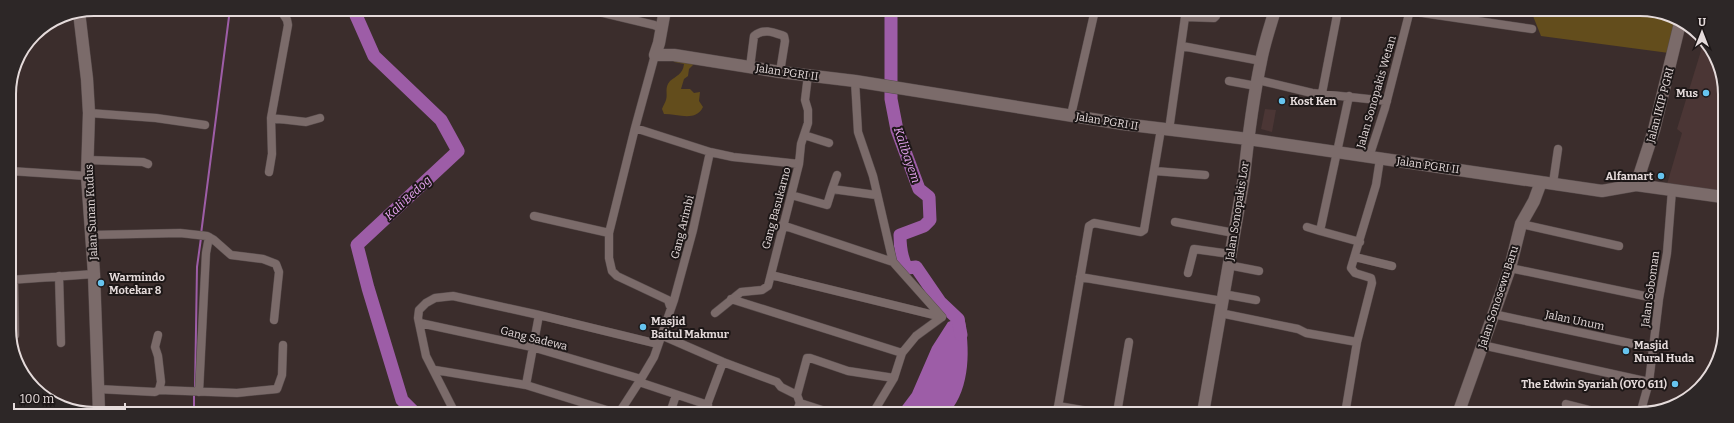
<svg xmlns="http://www.w3.org/2000/svg" width="1734" height="423" viewBox="0 0 1734 423" font-family="Bitter,serif">
	<style>
		.built { fill: #4b3635 }
		.green { fill: #634d1c }
		.water { fill: #9d5da7 }
		.lines { fill: none; stroke-linecap: round; stroke-linejoin: round }
		.stream { stroke: #9d5da7; stroke-width: 2 }
		.river { stroke: #9d5da7; stroke-width: 13 }
		.street-casing { stroke: #584c4c; stroke-width: 9 }
		.secondary-casing { stroke: #584c4c; stroke-width: 13 }
		.street { stroke: #7b6b6a; stroke-width: 8 }
		.secondary { stroke: #7b6b6a; stroke-width: 12 }
		.poi-dot { fill: #66c4ef; stroke: #1d1717; stroke-width: 1.5 }
		.labels { text-anchor: middle; stroke-width: 4; stroke-linejoin: round; paint-order: stroke }
		.street-label { font-size: 11px; fill: #e5dbdb; stroke: #1d1717 }
		.poi-label { font-size: 11px; font-weight: bold; fill: #e5dbdb; stroke: #1d1717; text-anchor: start }
		.water-label { font-size: 12px; font-style: italic; fill: #eaa7f5; stroke: #1d1717 }
		.rim { fill: none; stroke: #e5dbdb; stroke-width: 2 }
	</style>
	<rect width="100%" height="100%" fill="#3b2d2c"/>
	<!-- built -->
	<path class="built" d="M1704 41 1723 77V197L1665 191 1682 133 1677 129Z
		M1265 109 1276 110 1272 132 1261 129Z"/>
	<!-- green -->
	<path class="green" d="M1531 11H1657L1679 23 1669 53 1541 36Z
		M672 59 697 61 689 69 688 76 684 79 681 89H690L694 93 700 92 699 101 703 107C696 122 678 114 664 114L662 109C663 106 665 103 666 100 668 93 664 88 670 81 676 76 683 74 684 64L674 62Z"/>
	<!-- water -->
	<path class="water" d="M964 316C970 348 971 387 949 413H897L912 393 932 347 948 322Z"/>
	<g class="lines">
		<!-- stream -->
		<path class="stream" d="M201 234 230 9
			M1716 359 1723 280
			M195 390 197 267 201 238
			M194 412V394"/>
		<!-- river -->
		<path class="river" d="M357 9 355 13 374 56 441 120 458 151 357 245 368 288 402 400 415 413
			M891 10V99L897 130 919 189 929 197 930 220 924 226 900 235C900 247 901 258 907 268L916 267 940 302 958 319 961 335"/>
		<!-- street casing -->
		<g class="street-casing">
			<path id="street" d="M591 10 654 25 661 28
				M1409 11 1532 29
				M1182 46 1261 61
				M655 55 635 128 609 233V258L612 271 617 276 668 300 670 306
				M750 67 754 36C764 28 773 32 784 36L785 41 780 72
				M1258 80 1312 93 1387 101
				M855 81 858 132 873 176 893 262 942 317
				M1229 81 1256 86
				M1322 93 1338 10
				M89 113 156 118 205 125
				M1071 115 1095 10
				M271 118 306 122 320 118
				M635 128 710 152 733 157 799 164
				M1169 130 1185 17 1214 18 1216 16 1217 10
				M804 135 829 143
				M1369 157 1385 108 1410 10
				M88 160 143 162 148 164
				M10 171 87 176
				M1155 171 1205 175
				M269 172 272 154 271 118 288 25 287 20 280 9
				M1553 183 1558 149
				M832 189 837 175
				M791 195 827 205 832 189 876 195
				M534 216 609 233
				M1175 222 1234 233
				M1521 224 1619 246
				M782 225 893 262
				M1307 227 1320 231 1349 96
				M1320 231 1360 242
				M92 235 180 233 207 236 214 240 231 255 263 259 276 264 279 272 274 320
				M1355 257 1392 266
				M1228 265 1259 271
				M1510 268 1659 299
				M1188 273 1194 249 1230 254
				M771 275 942 317
				M59 276 61 343
				M1080 277 1222 301
				M10 280 94 274
				M14 280 15 335
				M1223 294 1256 300
				M731 299 902 353
				M715 313 741 292 762 290 768 286 799 164 801 144 808 123V110L805 100 808 75
				M1220 313 1298 329 1306 333 1357 342
				M1493 314 1653 348
				M420 323 532 347 641 379
				M661 335 723 362 777 382 781 387 797 395
				M1482 345 1649 382
				M435 370 526 385 616 413
				M639 382 708 405
				M526 385 539 315 658 344
				M98 389 155 392 159 390 161 382 158 356 155 347 158 335
				M159 390 237 393 277 389 282 375 283 345
				M199 392 206 253 209 237
				M1566 404 1605 414
				M1058 406 1099 413
				M455 413 426 356 418 318 419 310 426 303 435 298 453 296 539 315
				M619 413 641 379 654 357 674 300 693 230 710 152
				M670 413 676 395
				M704 413 723 362
				M796 413 800 403
				M831 413 800 403 797 395 807 358H810L848 371 894 378
				M873 413 894 378 902 353 916 336 942 317
				M1057 413 1089 226 1094 223 1141 232 1144 230 1161 129
				M1117 413 1129 342
				M1345 414 1357 342 1372 283 1371 278 1355 273 1351 268 1376 185 1380 159
				M1640 414 1649 382 1659 299 1667 253 1672 190"/>
		</g>
		<!-- secondary casing -->
		<g class="secondary-casing">
			<path id="secondary" d="M665 10 659 43 655 55H674L780 72 855 81 1123 124 1248 139 1602 191 1636 185 1723 197
				M79 12 87 79 89 113 87 176 94 274 99 412
				M1636 185 1654 130 1680 23
				M1203 413 1244 177C1248 138 1253 99 1261 61 1264 44 1270 27 1275 10
				M1458 414 1510 268 1521 224 1534 201 1541 182"/>
		</g>
		<!-- street -->
		<use href="#street" class="street"/>
		<!-- secondary -->
		<use href="#secondary" class="secondary"/>
	</g>
	<!-- markers -->
	<g class="poi-dot">
		<circle cx="1706" cy="93" r="4"/>
		<circle cx="1282" cy="101" r="4"/>
		<circle cx="1661" cy="176" r="4"/>
		<circle cx="101" cy="283" r="4"/>
		<circle cx="643" cy="327" r="4"/>
		<circle cx="1626" cy="351" r="4"/>
		<circle cx="1675" cy="384" r="4"/>
	</g>
	<g class="labels">
		<!-- street labels -->
		<g class="street-label">
			<text transform="translate(787 72) rotate(8)" y="4">Jalan PGRI II</text>
			<text transform="translate(1376 92) rotate(-74)" y="4">Jalan Sonopakis Wetan</text>
			<text transform="translate(1660 105) rotate(-75)" y="4">Jalan IKIP PGRI</text>
			<text transform="translate(1107 121) rotate(9)" y="4">Jalan PGRI II</text>
			<text transform="translate(1428 165) rotate(8)" y="4">Jalan PGRI II</text>
			<text transform="translate(776 208) rotate(-75)" y="4">Gang Basukarno</text>
			<text transform="translate(1237 211) rotate(-81)" y="4">Jalan Sonopakis Lor</text>
			<text transform="translate(91 212) rotate(-93)" y="4">Jalan Sunan Kudus</text>
			<text transform="translate(682 227) rotate(-76)" y="4">Gang Arimbi</text>
			<text transform="translate(1650 289) rotate(-82)" y="4">Jalan Soboman</text>
			<text transform="translate(1498 297) rotate(-72)" y="4">Jalan Sonosewu Baru</text>
			<text transform="translate(1575 320) rotate(12)" y="4">Jalan Unum</text>
			<text transform="translate(534 338) rotate(14)" y="4">Gang Sadewa</text>
		</g>
		<!-- poi labels -->
		<g class="poi-label">
			<text x="1698" y="97" text-anchor="end">Mus</text>
			<text x="1290" y="105">Kost Ken</text>
			<text x="1653" y="180" text-anchor="end">Alfamart</text>
			<text x="109" y="281">Warmindo<tspan x="109" dy="13">Motekar 8</tspan></text>
			<text x="651" y="325">Masjid<tspan x="651" dy="13">Baitul Makmur</tspan></text>
			<text x="1634" y="349">Masjid<tspan x="1634" dy="13">Nural Huda</tspan></text>
			<text x="1667" y="388" text-anchor="end">The Edwin Syariah (OYO 611)</text>
		</g>
		<!-- water labels -->
		<g class="water-label">
			<text transform="translate(907 155) rotate(71)" y="4">Kalibayem</text>
			<text transform="translate(408 198) rotate(-43)" y="4">Kali Bedog</text>
		</g>
	</g>
	<!-- crop -->
	<path d="M0 0H1734V423H0ZM94 16H1640A78 78 0 0 1 1718 94V329A78 78 0 0 1 1640 407H94A78 78 0 0 1 16 329V94A78 78 0 0 1 94 16Z" fill="#2d2727" fill-rule="evenodd"/>
	<path class="rim" d="M94 16H1640A78 78 0 0 1 1718 94V329A78 78 0 0 1 1640 407H94A78 78 0 0 1 16 329V94A78 78 0 0 1 94 16Z"/>
	<!-- north arrow -->
	<g transform="translate(1702 32)" stroke="#1d1717" stroke-width="3" paint-order="stroke">
	<path d="M0-3L7 15L0 10L-7 15Z" fill="#e5dbdb"/>
	<text y="-6" font-size="11" font-weight="bold" text-anchor="middle" fill="#e5dbdb">U</text>
	</g>
	<!-- scale -->
	<path d="M14 403v6h111v-6" fill="none" stroke="#e5dbdb" stroke-width="2"/>
	<text x="20" y="403" font-size="12" fill="#e5dbdb" stroke="#1d1717" stroke-width="3" paint-order="stroke">100 m</text>
</svg>
